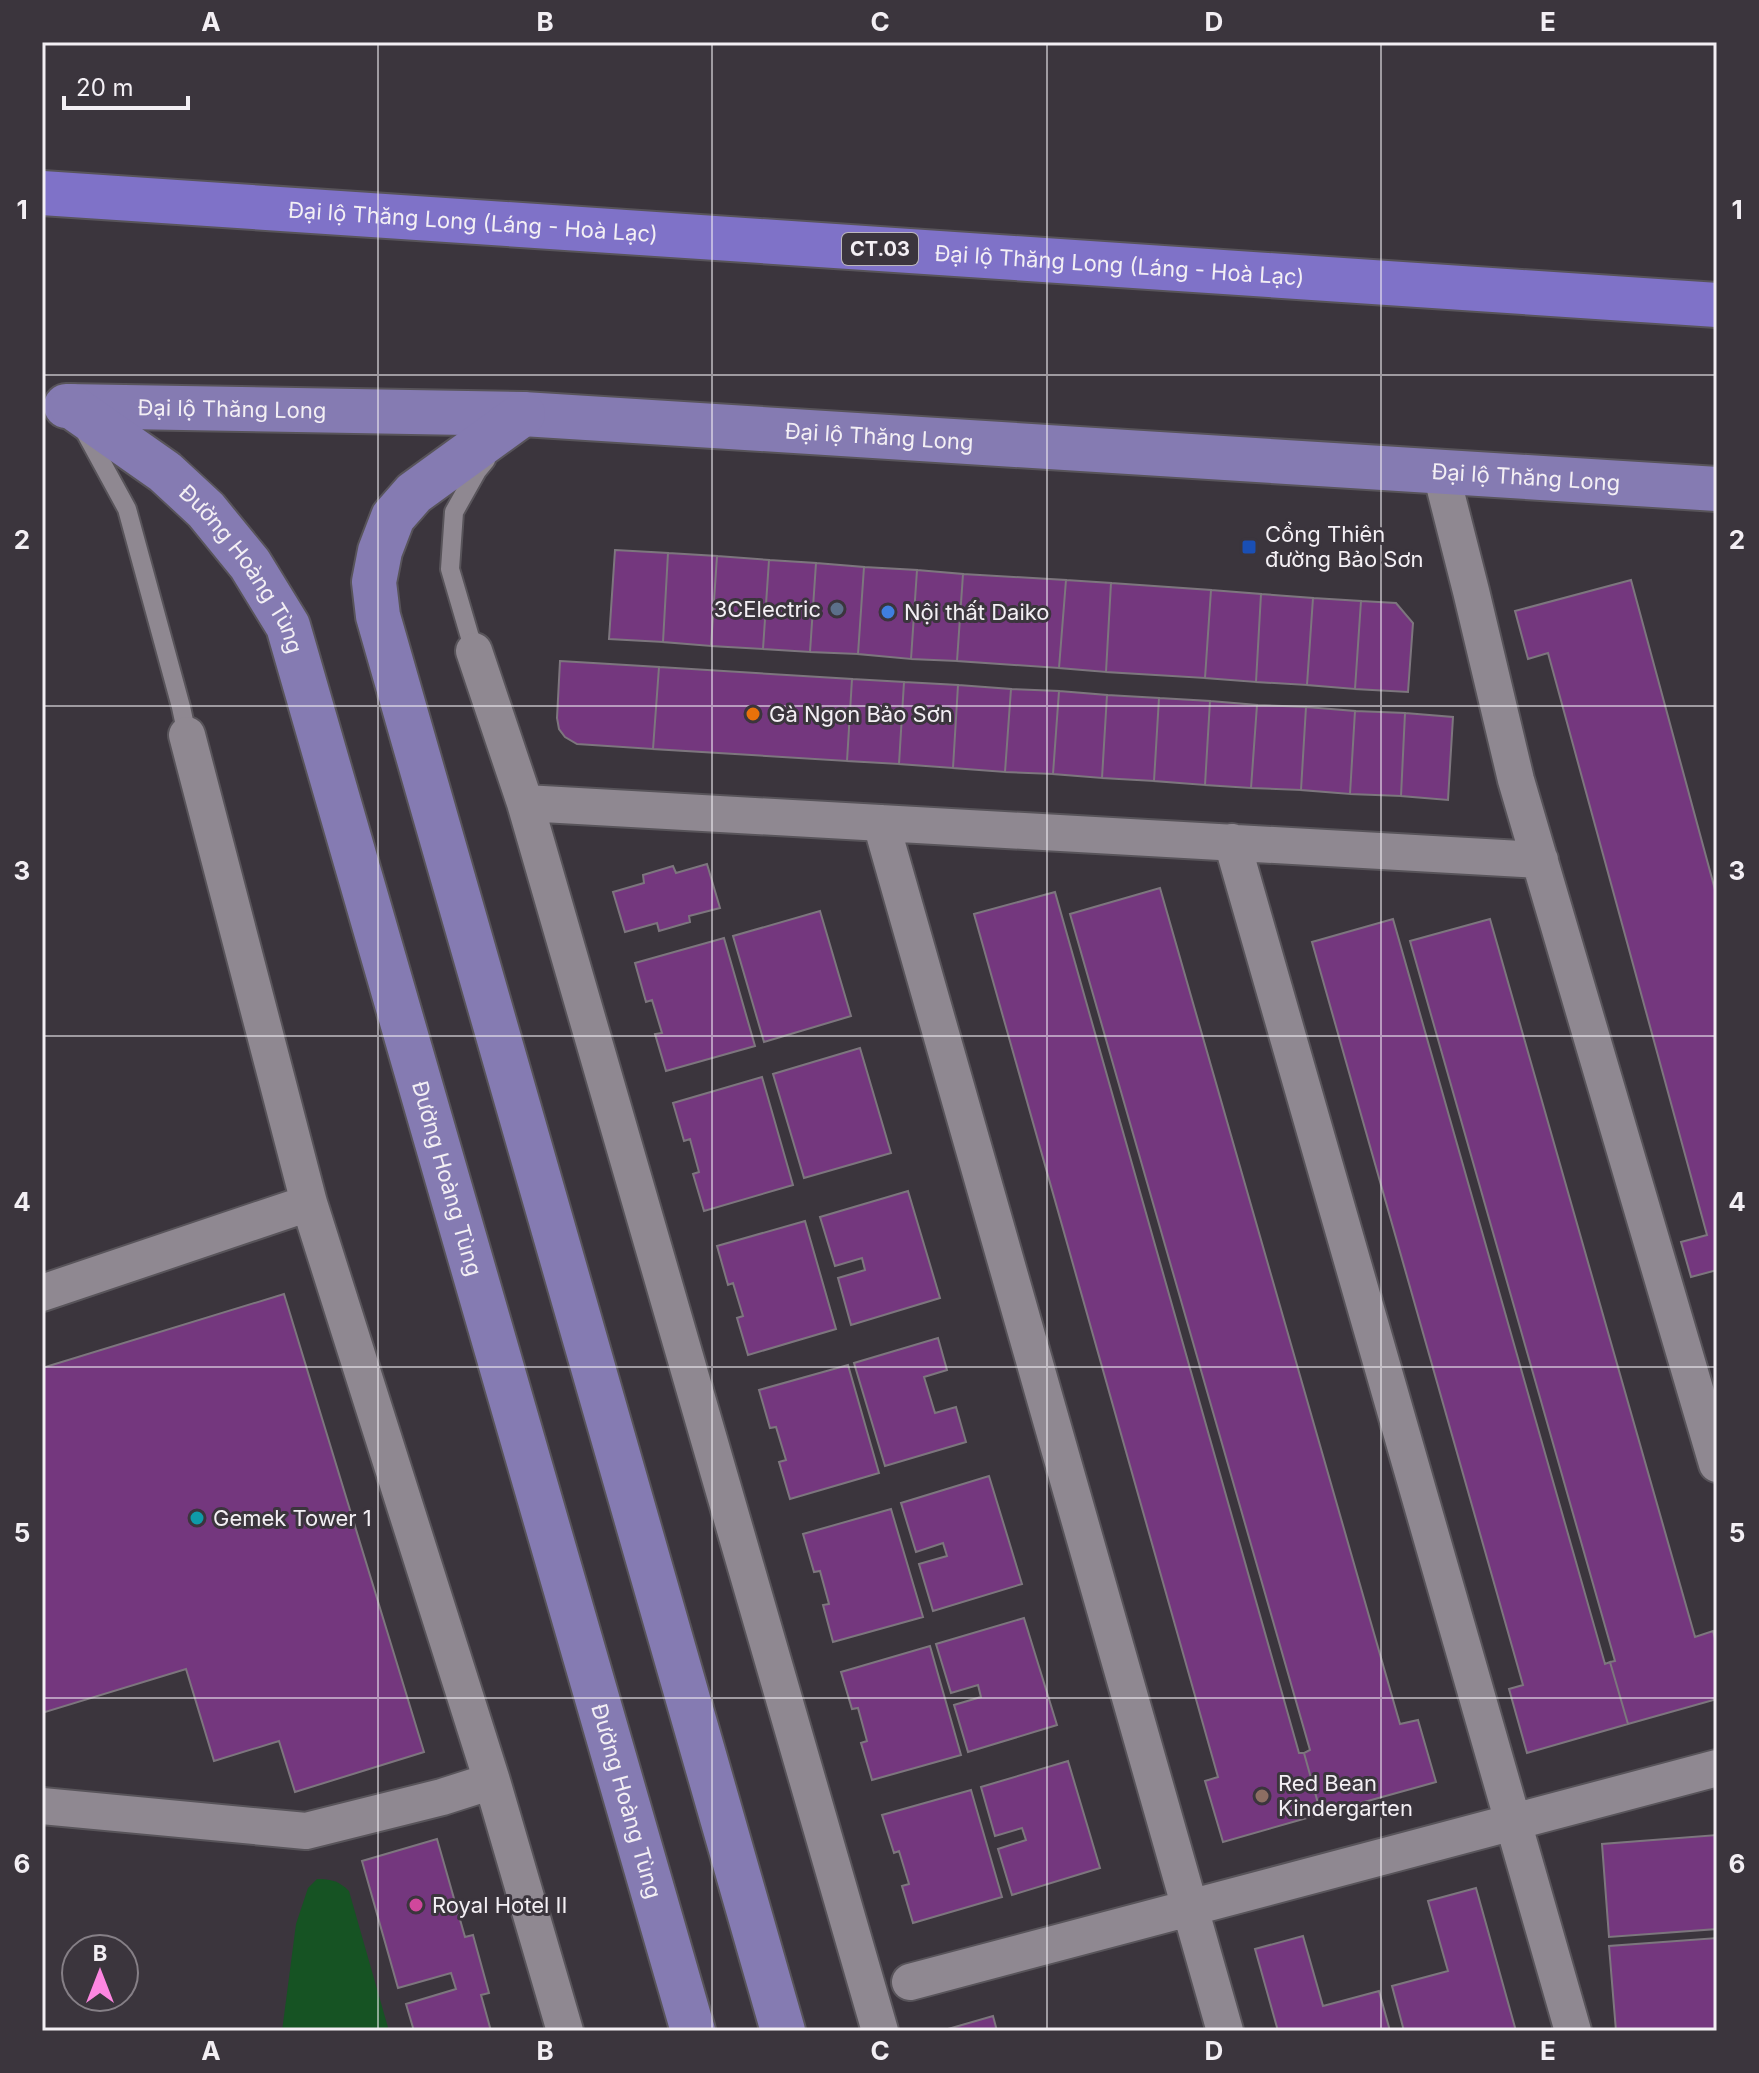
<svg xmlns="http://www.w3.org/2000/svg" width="1759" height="2073" viewBox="0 0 1759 2073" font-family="Inter,sans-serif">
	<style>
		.green { fill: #165323 }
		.building { fill: #74377e; stroke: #7d767e; stroke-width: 2 }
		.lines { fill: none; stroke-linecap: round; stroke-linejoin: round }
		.lane-casing { stroke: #58545a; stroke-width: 22 }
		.street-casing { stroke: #58545a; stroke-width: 40 }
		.primary-casing { stroke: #58545a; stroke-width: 48 }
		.highway-casing { stroke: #58545a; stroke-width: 48 }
		.lane { stroke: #8f8891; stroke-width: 18 }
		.street { stroke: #8f8891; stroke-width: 36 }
		.primary { stroke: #857bb2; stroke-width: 44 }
		.highway { stroke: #7f72c8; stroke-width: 44 }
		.grid { fill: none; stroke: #f3eff4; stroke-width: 2; stroke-opacity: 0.55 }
		.transit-dot { fill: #1a4fb4; stroke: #3b353d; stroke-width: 3 }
		.service-dot { fill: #5c6f8a; stroke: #3b353d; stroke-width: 3 }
		.shop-dot { fill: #3f7fe0; stroke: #3b353d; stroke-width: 3 }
		.food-dot { fill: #e8710a; stroke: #3b353d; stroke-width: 3 }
		.culture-dot { fill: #0f9aa8; stroke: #3b353d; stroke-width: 3 }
		.education-dot { fill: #8d6e63; stroke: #3b353d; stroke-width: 3 }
		.hotel-dot { fill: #d1479c; stroke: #3b353d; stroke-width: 3 }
		.labels { text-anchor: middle; stroke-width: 6; stroke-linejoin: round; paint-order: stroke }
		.shield { fill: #3b353d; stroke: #bcb7bd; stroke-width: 2 }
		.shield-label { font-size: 20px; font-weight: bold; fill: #f3eff4 }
		.street-label { font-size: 22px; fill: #f3eff4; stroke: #3b353d }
		.poi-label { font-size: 22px; fill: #f3eff4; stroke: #3b353d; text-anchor: start }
		.neatline { fill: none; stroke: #f3eff4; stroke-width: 3 }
		.grid-label { font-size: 26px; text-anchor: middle; font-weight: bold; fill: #f3eff4 }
	</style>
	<rect width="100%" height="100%" fill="#3b353d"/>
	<!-- green -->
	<path class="green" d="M317 1879C331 1879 339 1881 349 1891L389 2031H282L296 1924 308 1888Z"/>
	<!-- building -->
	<path class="building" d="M615 550 668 553 663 642 609 639Z
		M668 553 717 556 711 646 663 642Z
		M717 556 769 560 763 649 711 646Z
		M769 560 816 563 810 652 763 649Z
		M816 563 864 567 858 654 810 652Z
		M864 567 917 570 911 659 858 654Z
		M917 570 963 574 957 661 911 659Z
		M963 574 1066 580 1059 668 957 661Z
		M1066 580 1111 583 1106 672 1059 668Z
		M1631 580 1717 897V1270L1691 1277 1681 1242 1707 1235 1548 653 1528 659 1515 611Z
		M1111 583 1211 590 1205 678 1106 672Z
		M1211 590 1261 594 1256 682 1205 678Z
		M1261 594 1313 598 1307 685 1256 682Z
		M1313 598 1361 601 1355 689 1307 685Z
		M1361 601 1396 603 1413 623 1408 692 1355 689Z
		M560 661 659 667 653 749 577 744 565 737 559 729 557 718Z
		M659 667 852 679 847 761 653 749Z
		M852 679 904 682 899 764 847 761Z
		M904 682 958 685 953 768 899 764Z
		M958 685 1011 689 1005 772 953 768Z
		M1011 689 1059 691 1053 774 1005 772Z
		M1059 691 1107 695 1102 778 1053 774Z
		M1107 695 1159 698 1154 781 1102 778Z
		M1159 698 1210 701 1205 785 1154 781Z
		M1210 701 1257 705 1251 788 1205 785Z
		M1257 705 1306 707 1301 790 1251 788Z
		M1306 707 1355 711 1350 794 1301 790Z
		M1355 711 1405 713 1401 796 1350 794Z
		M1405 713 1453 717 1448 800 1401 796Z
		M707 864 720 908 689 916 690 922 659 931 657 923 625 932 613 892 644 883 643 875 673 866 676 873Z
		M1160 888 1400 1724 1418 1720 1436 1782 1321 1814 1304 1753 1310 1750 1070 914Z
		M1055 892 1299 1753H1304L1321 1814 1223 1842 1205 1781 1218 1777 974 914Z
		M820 911 851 1016 764 1042 733 936Z
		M1393 919 1605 1664 1610 1662 1628 1724 1527 1753 1509 1689 1523 1685 1312 942Z
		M1490 919 1695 1637 1713 1631 1717 1645V1699L1628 1724 1610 1662 1615 1661 1410 941Z
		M724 938 755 1046 666 1071 655 1034 662 1033 652 1000 646 1002 635 963Z
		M860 1048 891 1153 804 1178 773 1074Z
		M762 1077 793 1185 704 1211 693 1174 699 1172 690 1139 684 1141 673 1103Z
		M908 1191 940 1298 851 1325 838 1278 865 1270 862 1258 835 1266 820 1217Z
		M805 1221 836 1329 748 1355 737 1318 743 1316 733 1283 728 1285 717 1246Z
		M284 1294 424 1752 295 1792 279 1741 214 1761 186 1669 42 1713V1368Z
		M938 1338 947 1370 924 1377 935 1413 956 1407 966 1442 885 1466 854 1363Z
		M848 1365 879 1473 790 1499 779 1462 786 1460 776 1427 770 1428 759 1390Z
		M989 1476 1022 1584 933 1611 919 1564 947 1556 943 1543 916 1552 901 1503Z
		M891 1509 923 1617 833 1642 823 1605 829 1604 820 1571 814 1572 803 1534Z
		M1024 1618 1057 1725 968 1752 954 1705 981 1697 978 1685 951 1693 936 1644Z
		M930 1646 961 1755 872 1780 861 1743 867 1741 858 1708 852 1709 841 1672Z
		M1068 1761 1100 1868 1012 1895 998 1849 1026 1840 1022 1828 995 1836 981 1787Z
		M971 1790 1002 1897 913 1923 902 1886 909 1884 899 1851 894 1853 882 1815Z
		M1717 1835V1929L1609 1937 1602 1844Z
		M437 1839 465 1937 473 1935 489 1993 481 1995 491 2031H414L406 2004 456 1989 451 1973 398 1988 362 1861Z
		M1476 1888 1516 2031H1404L1392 1986 1448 1971 1428 1901Z
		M1303 1936 1323 2006 1379 1991 1390 2031H1278L1255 1949Z
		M1717 1938V2031H1616L1609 1946Z
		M993 2016 997 2031H941Z"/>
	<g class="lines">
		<!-- lane casing -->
		<g class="lane-casing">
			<path id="lane" d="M84 430 127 509 181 707 187 735
				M474 651 450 569 454 512 477 471 486 460"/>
		</g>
		<!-- street casing -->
		<g class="street-casing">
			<path id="street" d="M1441 473 1471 591 1516 780 1717 1464
				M474 651 525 803 880 2031
				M187 735 309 1203 492 1781 565 2031
				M525 803 1540 860
				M881 823 1225 2031
				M1232 842 1573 2031
				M42 1293 309 1203
				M42 1806 306 1831 442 1797 492 1781
				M910 1982 1717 1768"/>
		</g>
		<!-- primary casing -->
		<g class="primary-casing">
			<g id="primary">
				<path id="s1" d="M66 406 523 414 1717 489"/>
				<path id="s2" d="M71 406 165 472 206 510 250 564 288 626 693 2031"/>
				<path d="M523 414 414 493 393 517 380 551 374 582 378 616 783 2031"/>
			</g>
		</g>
		<!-- highway casing -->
		<g class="highway-casing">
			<g id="highway">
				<path id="s3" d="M42 193 1717 305"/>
			</g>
		</g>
		<!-- lane -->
		<use href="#lane" class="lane"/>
		<!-- street -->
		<use href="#street" class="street"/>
		<!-- primary -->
		<use href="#primary" class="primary"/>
		<!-- highway -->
		<use href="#highway" class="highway"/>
	</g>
	<!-- grid -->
	<path class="grid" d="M378 42V2031M712 42V2031M1047 42V2031M1381 42V2031M42 375H1717M42 706H1717M42 1036H1717M42 1367H1717M42 1698H1717"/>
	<!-- markers -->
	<rect class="transit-dot" x="1241" y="539" width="16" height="16" rx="4"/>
	<circle class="service-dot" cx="837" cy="609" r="8"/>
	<circle class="shop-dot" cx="888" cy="612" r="8"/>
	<circle class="food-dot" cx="753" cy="714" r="8"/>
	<circle class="culture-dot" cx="197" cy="1518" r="8"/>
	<circle class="education-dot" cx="1262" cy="1796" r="8"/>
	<circle class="hotel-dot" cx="416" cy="1905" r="8"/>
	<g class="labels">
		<!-- shield labels -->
		<rect class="shield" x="842" y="233" width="76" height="32" rx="6"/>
		<g class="shield-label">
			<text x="880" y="256">CT.03</text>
		</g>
		<!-- street labels -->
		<g class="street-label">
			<text dy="8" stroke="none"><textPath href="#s3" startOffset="432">Đại lộ Thăng Long (Láng - Hoà Lạc)</textPath></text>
			<text dy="8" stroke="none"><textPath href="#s3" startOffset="1080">Đại lộ Thăng Long (Láng - Hoà Lạc)</textPath></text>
			<text dy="8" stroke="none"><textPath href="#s1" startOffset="166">Đại lộ Thăng Long</textPath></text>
			<text dy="8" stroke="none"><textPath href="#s1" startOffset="814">Đại lộ Thăng Long</textPath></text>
			<text dy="8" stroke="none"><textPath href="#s1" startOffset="1462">Đại lộ Thăng Long</textPath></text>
			<text dy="8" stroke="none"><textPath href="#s2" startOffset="240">Đường Hoàng Tùng</textPath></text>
			<text dy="8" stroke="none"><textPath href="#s2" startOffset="888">Đường Hoàng Tùng</textPath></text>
			<text dy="8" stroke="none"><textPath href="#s2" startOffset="1536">Đường Hoàng Tùng</textPath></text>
		</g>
		<!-- poi labels -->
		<g class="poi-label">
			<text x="1265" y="542">Cổng Thiên<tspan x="1265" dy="25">đường Bảo Sơn</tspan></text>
			<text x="821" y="617" text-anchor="end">3CElectric</text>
			<text x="904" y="620">Nội thất Daiko</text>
			<text x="769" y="722">Gà Ngon Bảo Sơn</text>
			<text x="213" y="1526">Gemek Tower 1</text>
			<text x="1278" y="1791">Red Bean<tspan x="1278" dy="25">Kindergarten</tspan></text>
			<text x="432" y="1913">Royal Hotel II</text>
		</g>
	</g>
	<!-- border -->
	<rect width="1759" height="2073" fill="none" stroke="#3b353d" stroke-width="88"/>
	<!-- north arrow -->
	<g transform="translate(100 1973)"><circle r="38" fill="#3b353d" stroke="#857f86" stroke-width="2"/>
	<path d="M0-6L14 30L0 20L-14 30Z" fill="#fd86e1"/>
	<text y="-12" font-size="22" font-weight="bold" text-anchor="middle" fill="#f3eff4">B</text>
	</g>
	<!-- scale -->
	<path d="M64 96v12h124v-12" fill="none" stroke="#f3eff4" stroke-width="4"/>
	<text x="76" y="96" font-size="24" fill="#f3eff4" stroke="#3b353d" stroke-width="6" paint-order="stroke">20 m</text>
	<rect x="44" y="44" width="1671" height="1985" class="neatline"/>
	<g class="grid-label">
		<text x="211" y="31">A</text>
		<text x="545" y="31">B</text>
		<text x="880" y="31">C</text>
		<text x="1214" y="31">D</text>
		<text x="1548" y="31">E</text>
		<text x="22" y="219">1</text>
		<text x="1737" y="219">1</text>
		<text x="22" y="549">2</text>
		<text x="1737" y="549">2</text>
		<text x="22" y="880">3</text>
		<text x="1737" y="880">3</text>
		<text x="22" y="1211">4</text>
		<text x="1737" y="1211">4</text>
		<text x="22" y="1542">5</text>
		<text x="1737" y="1542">5</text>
		<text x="22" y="1873">6</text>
		<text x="1737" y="1873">6</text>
		<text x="211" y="2060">A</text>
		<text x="545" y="2060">B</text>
		<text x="880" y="2060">C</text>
		<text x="1214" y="2060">D</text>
		<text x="1548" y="2060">E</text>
	</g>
</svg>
